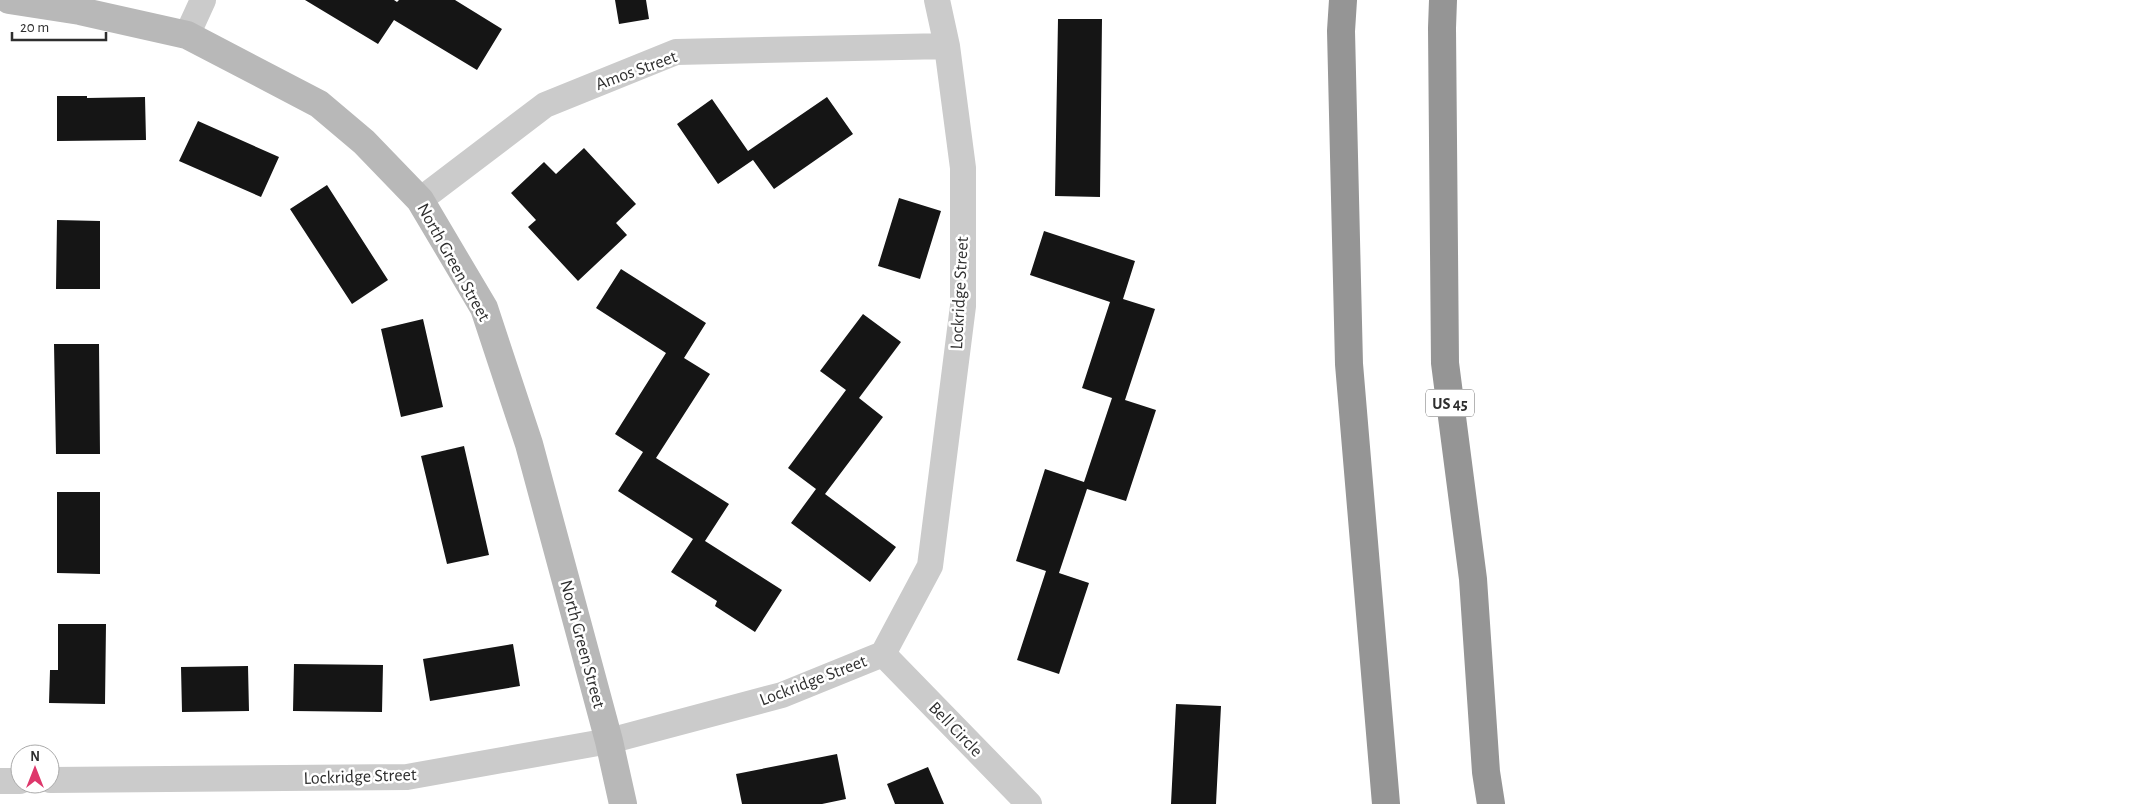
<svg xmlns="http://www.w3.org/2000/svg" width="2144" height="804" viewBox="0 0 2144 804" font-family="'Alegreya Sans',sans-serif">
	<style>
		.building { fill: #151515 }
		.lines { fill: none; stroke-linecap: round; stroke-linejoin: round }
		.street { stroke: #cbcbcb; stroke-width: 26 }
		.secondary { stroke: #b8b8b8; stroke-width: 28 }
		.highway { stroke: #959595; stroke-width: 28 }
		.labels { text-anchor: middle; stroke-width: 5; stroke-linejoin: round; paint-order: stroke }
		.shield { fill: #fff; stroke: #6d6d6d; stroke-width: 1 }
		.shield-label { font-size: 16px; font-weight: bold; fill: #2e2e2e }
		.street-label { font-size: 18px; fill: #2e2e2e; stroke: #fff }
	</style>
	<rect width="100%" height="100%" fill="#fff"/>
	<!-- building -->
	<path class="building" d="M305 0H394L397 2 399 0H455L502 29 477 70 394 20 378 44Z
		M615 0H646L649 19 619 24Z
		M1058 19H1102L1100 197 1055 196Z
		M57 96H87V98L145 97 146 140 57 141Z
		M827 97 853 134 774 189 753 160 718 184 677 124 712 99 748 151Z
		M198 121 279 157 261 197 179 161Z
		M584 148 636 204 616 223 627 235 578 281 528 227 536 220 511 193 544 162 556 174Z
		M327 185 388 280 352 304 290 209Z
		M899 198 941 211 920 279 878 266Z
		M57 220 100 221V289H56Z
		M1044 231 1135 261 1123 299 1155 309 1125 400 1156 410 1126 501 1087 489 1059 573 1089 583 1059 674 1017 660 1046 571 1016 561 1045 469 1084 482 1112 398 1082 388 1110 302 1030 275Z
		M621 269 706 323 684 358 710 374 656 458 729 504 705 541 782 590 755 632 715 606 717 601 671 572 693 539 618 491 643 452 615 434 666 353 596 308Z
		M863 314 901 342 859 398 883 417 825 494 896 547 870 582 791 523 816 489 788 468 846 390 820 371Z
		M423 319 443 407 401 417 381 329Z
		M54 344H99L100 454H56Z
		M464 446 489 555 447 564 421 456Z
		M57 492H100V574L57 573Z
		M58 624H106L105 704 49 703 50 670H58Z
		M513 644 520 686 430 701 423 659Z
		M294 664 383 665 382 712 293 711Z
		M248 666 249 711 182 712 181 667Z
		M1176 704 1221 706 1216 804H1171Z
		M837 754 846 799 822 804H742L736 774Z
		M928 767 944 804H895L887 784Z"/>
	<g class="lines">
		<!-- street -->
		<path class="street" d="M187 35 203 0
			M420 200 545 105 676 52 947 46
			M883 654 1029 804
			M50 780 407 777 609 741 782 695 883 654 930 566 963 306V168L947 46 937 0
			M0 781H20"/>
		<!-- secondary -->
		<path class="secondary" d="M9 0 80 11 187 35 319 104 364 142 420 200 484 308 529 444 609 741 623 804"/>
		<!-- highway -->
		<path class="highway" d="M1343 0 1341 31 1349 364 1386 804
			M1443 0 1442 28 1445 363 1473 579 1486 772 1491 804"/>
	</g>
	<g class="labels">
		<!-- shield labels -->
		<rect class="shield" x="1426" y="389.5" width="48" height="27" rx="4"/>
		<g class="shield-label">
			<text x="1450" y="409">US 45</text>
		</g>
		<!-- street labels -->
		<g class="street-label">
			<text transform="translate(636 70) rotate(-20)" y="6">Amos Street</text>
			<text transform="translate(454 262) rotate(61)" y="6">North Green Street</text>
			<text transform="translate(959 293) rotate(-87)" y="6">Lockridge Street</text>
			<text transform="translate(583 644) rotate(75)" y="6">North Green Street</text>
			<text transform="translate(813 680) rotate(-21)" y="6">Lockridge Street</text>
			<text transform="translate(956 729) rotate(46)" y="6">Bell Circle</text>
			<text transform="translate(360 776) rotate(-2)" y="6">Lockridge Street</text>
		</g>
	</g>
	<!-- north arrow -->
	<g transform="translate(35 769)"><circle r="24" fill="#ffffff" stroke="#ababab"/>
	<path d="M0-4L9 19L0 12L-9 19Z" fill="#de376b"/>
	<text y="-8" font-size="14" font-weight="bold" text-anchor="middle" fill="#2e2e2e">N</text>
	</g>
	<!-- scale -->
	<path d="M12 32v8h94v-8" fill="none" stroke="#2e2e2e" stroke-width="2.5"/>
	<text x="20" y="32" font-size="15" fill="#2e2e2e" stroke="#ffffff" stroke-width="4" paint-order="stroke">20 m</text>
</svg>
